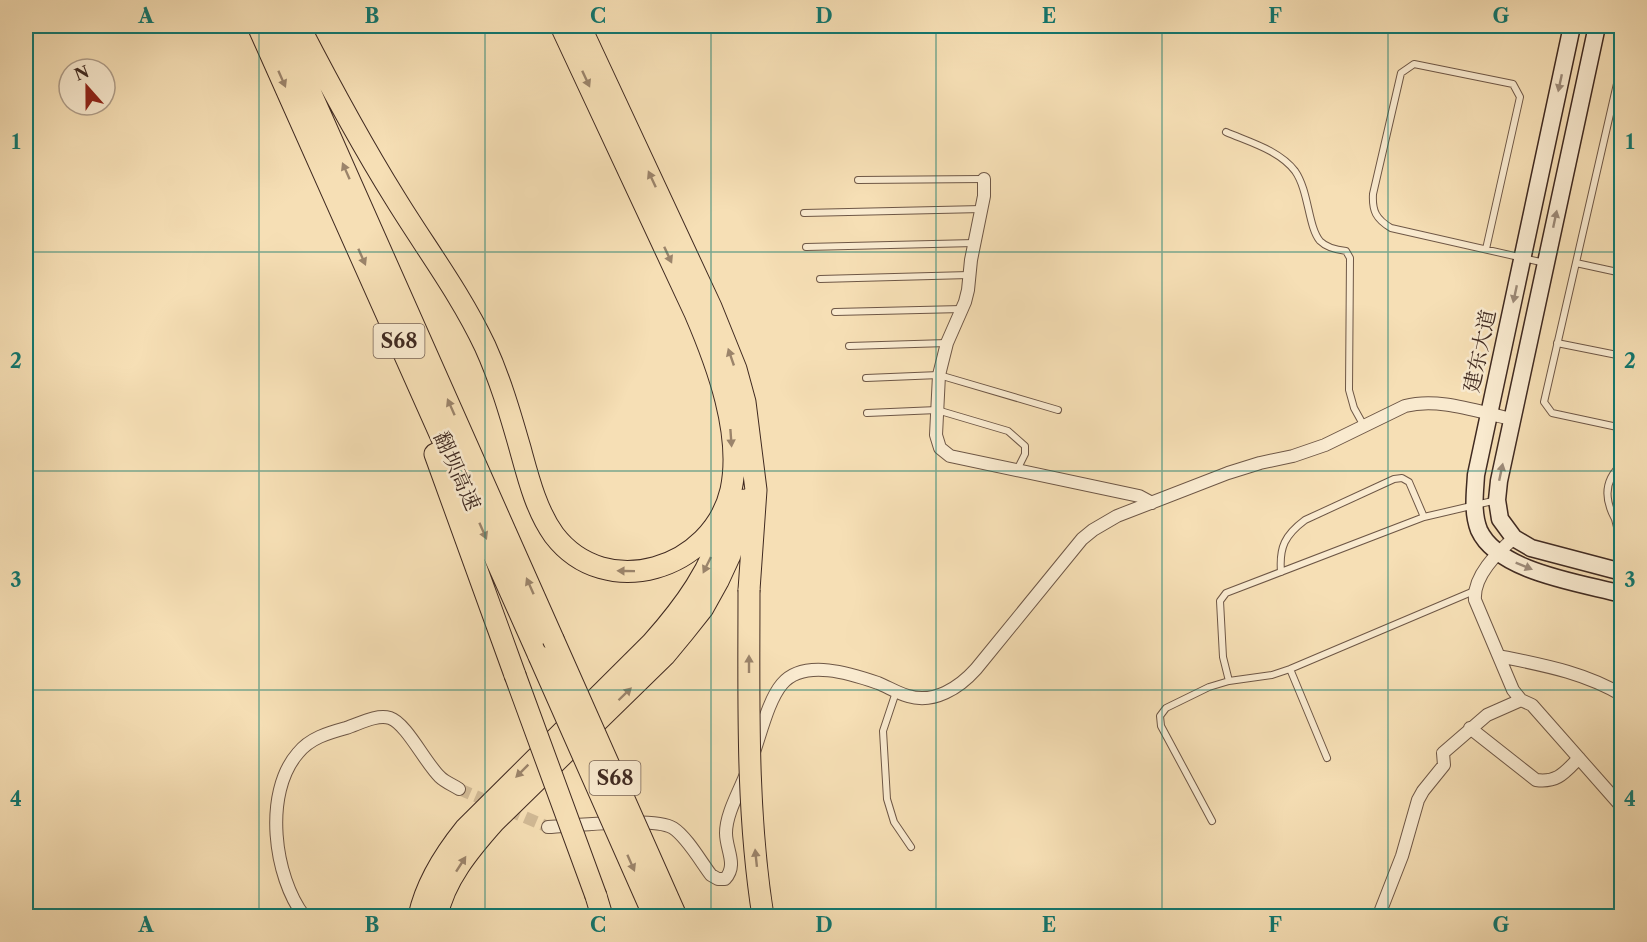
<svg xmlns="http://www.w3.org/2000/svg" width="1647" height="942" viewBox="0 0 1647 942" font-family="'Libre Caslon Text','Noto Serif SC',serif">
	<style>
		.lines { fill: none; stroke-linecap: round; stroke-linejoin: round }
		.street-tunnel { stroke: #d2bb97; stroke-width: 12; stroke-dasharray: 12 6; stroke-linecap: butt }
		.lane-casing { stroke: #6e5746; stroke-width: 8 }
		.street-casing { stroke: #6e5746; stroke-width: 14 }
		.secondary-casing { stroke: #402a21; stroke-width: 19 }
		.highway-casing { stroke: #402a21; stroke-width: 23 }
		.lane { stroke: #f9eacf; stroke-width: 6 }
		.street { stroke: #f9eacf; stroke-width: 12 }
		.secondary { stroke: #f9eacf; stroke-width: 16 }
		.highway { stroke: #f6dfb5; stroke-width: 21 }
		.highway-bridge-casing { stroke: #402a21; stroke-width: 23; stroke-linecap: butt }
		.highway-bridge { stroke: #f6dfb5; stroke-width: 21 }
		.oneway { fill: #9b846b }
		.oneway2 { fill: #9c8a78 }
		.grid { fill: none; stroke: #0f766e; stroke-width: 1.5; stroke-opacity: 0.55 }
		.labels { text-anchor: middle; stroke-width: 5; stroke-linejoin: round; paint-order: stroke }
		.shield { fill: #f9eacf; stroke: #786455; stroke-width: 1.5 }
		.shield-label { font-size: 20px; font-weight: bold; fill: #402a21 }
		.street-label { font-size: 21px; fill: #402a21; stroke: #f9eacf }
		.neatline { fill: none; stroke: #0f766e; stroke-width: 2 }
		.grid-label { font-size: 20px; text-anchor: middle; font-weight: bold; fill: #0f766e }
	</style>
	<rect width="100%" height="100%" fill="#f6dfb5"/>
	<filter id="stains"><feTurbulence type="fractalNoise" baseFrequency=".00333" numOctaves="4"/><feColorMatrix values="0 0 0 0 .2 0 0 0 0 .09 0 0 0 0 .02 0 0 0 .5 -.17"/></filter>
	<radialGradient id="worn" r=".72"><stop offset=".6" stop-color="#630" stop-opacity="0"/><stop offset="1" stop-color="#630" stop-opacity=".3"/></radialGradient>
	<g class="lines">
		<!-- street-tunnel -->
		<path class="street-tunnel" d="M459 789 548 827"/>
		<!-- lane casing -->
		<g class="lane-casing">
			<path id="lane" d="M1622 62 1544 402 1552 413 1622 428
				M1226 132C1249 142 1279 150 1295 171 1309 191 1308 227 1320 241 1327 248 1337 250 1346 251L1350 258 1349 390 1354 408 1364 426
				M858 180 984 179
				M804 213 982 209
				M806 247 975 243
				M1486 249 1520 97 1513 84 1414 64 1401 73 1373 194C1372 211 1376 219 1391 228L1545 263
				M1576 263 1622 273
				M820 279 969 275
				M835 312 962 309
				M1557 343 1622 356
				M849 346 947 343
				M866 378 939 375 1058 410
				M867 413 937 410 1008 431 1025 446V454L1017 470
				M1622 491 1615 519 1617 527 1622 530
				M1615 519C1604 499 1604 480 1622 464
				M1281 572C1279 547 1285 535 1305 520L1394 479 1402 478 1409 482 1424 517
				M1290 669 1327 758
				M1229 681 1223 657 1220 601 1226 593 1424 517 1497 500
				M896 692 883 731 887 799 894 822 911 847
				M1212 821 1161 726 1160 716 1166 708 1209 687 1229 681 1272 675 1290 669 1474 591"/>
		</g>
		<!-- street casing -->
		<g class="street-casing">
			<path id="street" d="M984 179V196L971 260 968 290 965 302 947 343 939 375 936 435 940 448 950 456 1139 496 1152 503
				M1514 538C1497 553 1473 576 1475 600L1513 690 1521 700 1532 705 1622 807
				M1499 656C1542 665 1583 672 1622 695
				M1470 728 1536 780C1558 783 1565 772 1579 758
				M754 752C761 732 769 699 782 684 804 658 852 674 878 683 888 687 897 693 908 696 934 704 959 688 976 669L1082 539 1093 530 1117 516 1228 473 1260 463 1293 456 1325 445 1405 406C1439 397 1478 412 1512 419
				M548 827C573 826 655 816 673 828 687 837 701 862 711 875L718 879H725C738 865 726 850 726 833 726 814 739 792 746 774
				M1379 915 1402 856 1418 800 1423 791 1444 765 1443 753 1487 715 1521 700
				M304 916C274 877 263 793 298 753 310 738 328 733 346 728 359 724 376 714 390 718 406 723 426 764 440 777 445 782 453 785 459 789"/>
		</g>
		<!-- secondary casing -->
		<g class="secondary-casing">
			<path id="secondary" d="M1572 26 1476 475C1475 493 1472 512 1479 530 1498 572 1581 583 1622 594
				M1597 26 1499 481 1497 500 1500 519 1514 538 1531 548 1622 572"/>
		</g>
		<!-- highway casing -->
		<g class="highway-casing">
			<path id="highway" d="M258 26 539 656
				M281 26 553 639
				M299 26C329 84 360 142 395 198 425 247 460 293 485 346 500 379 510 413 520 448 528 477 536 510 554 535 606 603 713 569 731 490 743 434 717 364 695 313L561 26
				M580 26 711 307 736 369 745 402 756 490 749 590
				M435 454 515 675
				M596 896 602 916
				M419 916C426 884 444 855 465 829L652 643C684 607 713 568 725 520
				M437 916C444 880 470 849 494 822L665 655 684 632 703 608 718 581 730 555 745 500"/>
		</g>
		<!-- lane -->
		<use href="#lane" class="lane"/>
		<!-- street -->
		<use href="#street" class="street"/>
		<!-- secondary -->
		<use href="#secondary" class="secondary"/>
		<!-- highway -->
		<use href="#highway" class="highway"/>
		<!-- highway-bridge casing -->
		<g class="highway-bridge-casing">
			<path id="highway-bridge" d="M749 590C749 699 746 809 763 916
				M553 639 676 916
				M539 656 654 916
				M515 675 596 896"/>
		</g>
		<!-- highway-bridge -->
		<use href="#highway-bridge" class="highway-bridge"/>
	</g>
	<!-- one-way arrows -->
	<defs><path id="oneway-solid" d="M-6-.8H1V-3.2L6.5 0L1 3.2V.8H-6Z" transform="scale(1.5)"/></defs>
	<g class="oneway">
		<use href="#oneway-solid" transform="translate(282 79) rotate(66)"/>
		<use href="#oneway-solid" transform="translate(586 79) rotate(65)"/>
		<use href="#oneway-solid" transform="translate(346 171) rotate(-114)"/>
		<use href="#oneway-solid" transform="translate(652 179) rotate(-115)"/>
		<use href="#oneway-solid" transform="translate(668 255) rotate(65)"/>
		<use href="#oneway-solid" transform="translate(362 257) rotate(66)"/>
		<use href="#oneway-solid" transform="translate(731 357) rotate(-109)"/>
		<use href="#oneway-solid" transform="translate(451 407) rotate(-114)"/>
		<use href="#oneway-solid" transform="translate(731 438) rotate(86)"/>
		<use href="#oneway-solid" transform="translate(483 531) rotate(66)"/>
		<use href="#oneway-solid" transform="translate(707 565) rotate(116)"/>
		<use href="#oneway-solid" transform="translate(626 571) rotate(-179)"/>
		<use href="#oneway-solid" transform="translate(530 586) rotate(-114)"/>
		<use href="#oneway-solid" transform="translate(749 664) rotate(-90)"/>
		<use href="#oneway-solid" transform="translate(625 694) rotate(-44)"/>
		<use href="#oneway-solid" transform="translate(522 771) rotate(135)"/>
		<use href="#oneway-solid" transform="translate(756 858) rotate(-96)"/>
		<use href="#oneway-solid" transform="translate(631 863) rotate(66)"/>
		<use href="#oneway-solid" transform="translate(461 864) rotate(-57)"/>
	</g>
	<g class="oneway2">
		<use href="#oneway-solid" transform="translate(1560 83) rotate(102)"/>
		<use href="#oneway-solid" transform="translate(1555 219) rotate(-78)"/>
		<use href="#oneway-solid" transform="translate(1515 294) rotate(102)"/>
		<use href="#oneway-solid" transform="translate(1501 472) rotate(-78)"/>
		<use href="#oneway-solid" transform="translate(1524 566) rotate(22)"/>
	</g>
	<!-- grid -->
	<path class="grid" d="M259 26V916M485 26V916M711 26V916M936 26V916M1162 26V916M1388 26V916M26 252H1622M26 471H1622M26 690H1622"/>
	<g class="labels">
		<!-- shield labels -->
		<g class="shield">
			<rect x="373.5" y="324" width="51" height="34" rx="4.5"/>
			<rect x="589.5" y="761" width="51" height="34" rx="4.5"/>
		</g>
		<g class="shield-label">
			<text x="399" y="348">S68</text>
			<text x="615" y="785">S68</text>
		</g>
		<!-- street labels -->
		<g class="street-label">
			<text transform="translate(1480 351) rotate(-78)" y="7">建东大道</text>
			<text transform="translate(457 471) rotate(66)" y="7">翻坝高速</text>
		</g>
	</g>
	<!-- margin -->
	<rect width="1647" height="942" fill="none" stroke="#f6dfb5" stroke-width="66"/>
	<!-- north arrow -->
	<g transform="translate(87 87) rotate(339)"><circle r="28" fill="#f9eacf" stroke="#af9d89" stroke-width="1.5"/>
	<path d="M0-4.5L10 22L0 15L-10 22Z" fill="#8f2418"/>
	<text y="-9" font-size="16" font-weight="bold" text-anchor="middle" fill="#402a21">N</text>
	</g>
	<rect x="33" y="33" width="1581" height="876" class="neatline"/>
	<g class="grid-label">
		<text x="146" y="23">A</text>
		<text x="372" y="23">B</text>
		<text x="598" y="23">C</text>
		<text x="824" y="23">D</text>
		<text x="1049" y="23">E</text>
		<text x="1275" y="23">F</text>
		<text x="1501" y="23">G</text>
		<text x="16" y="149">1</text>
		<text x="1630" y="149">1</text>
		<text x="16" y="368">2</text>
		<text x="1630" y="368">2</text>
		<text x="16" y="587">3</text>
		<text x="1630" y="587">3</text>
		<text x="16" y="806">4</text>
		<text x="1630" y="806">4</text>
		<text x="146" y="932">A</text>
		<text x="372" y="932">B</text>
		<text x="598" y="932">C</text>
		<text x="824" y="932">D</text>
		<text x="1049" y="932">E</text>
		<text x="1275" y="932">F</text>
		<text x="1501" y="932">G</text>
	</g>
	<rect width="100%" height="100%" filter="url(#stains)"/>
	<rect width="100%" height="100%" fill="url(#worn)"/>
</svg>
